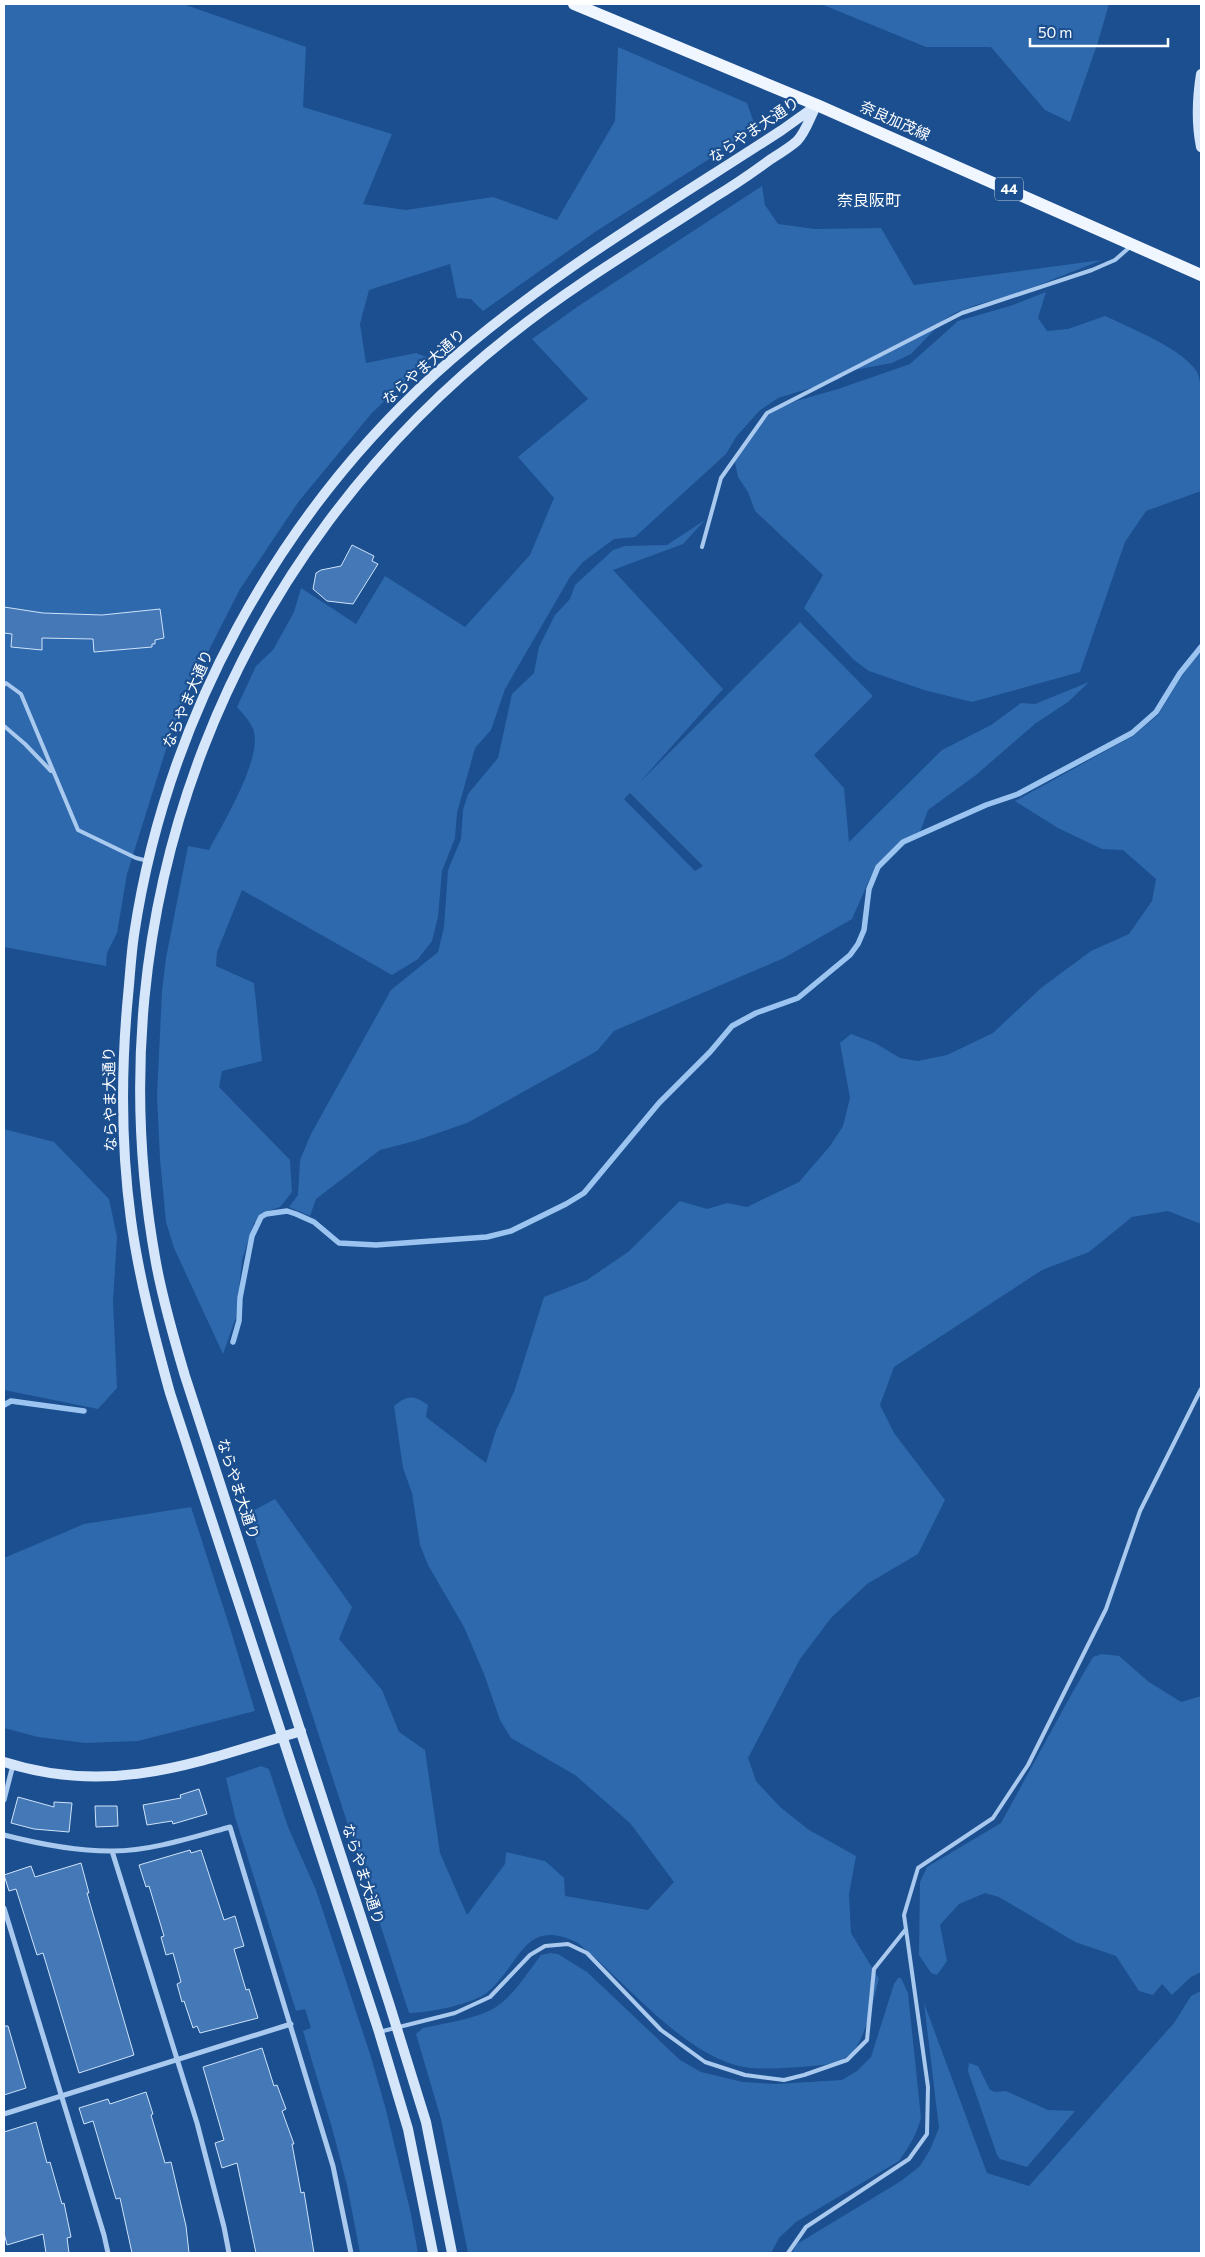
<svg xmlns="http://www.w3.org/2000/svg" width="1205" height="2257" viewBox="0 0 1205 2257" font-family="Commissioner,'Noto Sans JP',sans-serif">
	<style>
		.green { fill: #2e69ad; fill-rule: evenodd }
		.lines { fill: none; stroke-linecap: round; stroke-linejoin: round }
		.stream { stroke: #9cc4f0; stroke-width: 5.5 }
		.building { fill: #4478b7; stroke: #cfe3fa }
		.lane { stroke: #a9c9ee; stroke-width: 4 }
		.street { stroke: #a9c9ee; stroke-width: 5 }
		.secondary { stroke: #d6e6fa; stroke-width: 10 }
		.primary { stroke: #f0f6ff; stroke-width: 12 }
		.labels { text-anchor: middle; stroke-width: 4.5; stroke-linejoin: round; paint-order: stroke }
		.shield { fill: #1b4f8f; stroke: #bbcadd; stroke-width: 1 }
		.shield-label { font-size: 14px; font-weight: bold; fill: #fff }
		.street-label { font-size: 15px; fill: #fff; stroke: #1b4f8f }
		.neighbourhood-label { font-size: 16px; fill: #fff; stroke: #1b4f8f }
	</style>
	<rect width="100%" height="100%" fill="#1b4f8f"/>
	<!-- green -->
	<path class="green" d="M4 4H183L306 47 303 107 392 134 363 204 406 210 493 197 557 220 615 121 618 47 747 103 755 126 753 131 595 232 483 311 471 299 457 298 450 264 369 290 360 324 366 363 416 353 429 358 371 414 299 501 240 589 208 652 173 727 127 874 117 933 107 953 106 966 4 947Z
		M821 4H1109L1098 42 1070 122 1045 110 991 47H926Z
		M762 186 765 205 778 224 815 229 881 228 914 285 1102 260 1016 294 976 305 955 313 945 319 911 354 892 363 854 370 837 380 778 398 759 411 736 437 726 454 635 537 614 539 583 562 570 577 505 689 491 730 475 748 457 813 455 838 442 871 438 917 432 941 418 959 392 975 242 890 217 952 216 966 254 983 262 1061 222 1071 219 1087 290 1160 292 1192 280 1207 265 1212 254 1223 242 1260 236 1317 223 1354 174 1248 166 1222 160 1159 157 1096 162 991 166 958 188 846 209 850C223 823 264 756 253 729 250 721 242 713 237 707L256 666 273 650 294 612 301 588 356 624 385 576 465 627 530 555 554 498 518 457 588 399 532 339 580 305Z
		M1046 292 1038 318 1047 331 1068 329 1105 316C1130 328 1182 348 1197 372 1205 385 1201 470 1201 491L1146 511 1125 542 1080 672 972 702 924 690 869 671 854 660 804 608 823 575 755 511 748 492 738 477 735 462 753 431 768 415 777 409 796 401 838 389 910 364 958 321 1013 305Z
		M705 520 683 544 613 570 723 689 639 783 800 622 873 696 814 755 844 788 849 842 942 750 991 725 1021 703 1035 704 1089 682 1068 702 1036 723 976 775 928 810 920 832 901 840 876 865 852 919 784 958 614 1031 597 1051 467 1123 415 1141 380 1150 316 1199 310 1216 289 1207 298 1195 300 1160 311 1134 391 990 438 952 444 927 448 870 461 839 463 810 468 794 498 758 512 694 534 673 539 647 555 615 570 599 575 585 613 550 625 546 667 545ZM630 793 703 866 695 871 624 799Z
		M1201 652V1224L1168 1211 1132 1217 1089 1252 1042 1270 894 1367 880 1405 894 1433 945 1500 918 1554 867 1584 831 1618 800 1659 748 1758 756 1781 780 1807 809 1830 856 1856 849 1894 851 1933 879 1979C873 1999 867 2034 854 2050 841 2066 819 2065 801 2067 782 2068 763 2070 744 2067 685 2057 625 1981 578 1943 525 1917 522 1961 489 1991 475 2004 428 2013 409 2013L247 1514 275 1499 352 1607 339 1639 382 1690 399 1732 425 1750 440 1853 467 1915 505 1864 506 1852 545 1861 564 1878 565 1896 648 1910 674 1882 630 1823 575 1775 511 1738 500 1720 484 1674 464 1627 428 1565 420 1545 412 1493 403 1468 394 1406C408 1395 413 1395 428 1405L426 1417 486 1463 496 1430 514 1392 544 1297 587 1280 628 1252 680 1201 707 1209 727 1203 747 1207 799 1182 830 1146 843 1126 850 1098 840 1043 851 1034 875 1043 900 1058 918 1061 947 1055 993 1033 1041 988 1091 951 1129 934 1152 901 1156 879 1123 850 1102 849 1058 828 1015 801 1133 736 1158 715 1184 672Z
		M4 1129 54 1142 109 1199 117 1237 113 1301 117 1388 98 1409 4 1390Z
		M191 1507 230 1628 255 1711 138 1741 85 1743 38 1737 4 1728V1558L84 1524Z
		M1102 1654 1119 1656 1149 1682 1181 1702 1201 1696V1972L1191 1977 1172 1995 1162 1984 1153 1995 1139 1991 1116 1956 1075 1942 999 1897 985 1893 959 1904 940 1925 947 1961 937 1975 931 1973 919 1955 920 1882 927 1867 1001 1823 1071 1695 1093 1657Z
		M261 1766 269 1769 288 1827 316 1890 371 2057 386 2110 411 2214 418 2253H360L347 2185 332 2128 303 2031 311 2028 305 2009 296 2011 235 1817 226 1778Z
		M550 1953 558 1954 587 1972 680 2060 701 2072 743 2082 776 2084 842 2080 857 2071 871 2057 894 1984 898 1978H901L908 1993 921 2118C917 2134 909 2147 899 2161L796 2222 779 2238 771 2253H468L441 2119 416 2034 423 2028C445 2023 470 2020 491 2010 512 1999 527 1973 541 1955Z
		M1201 1991V2253H792L797 2244 901 2181 920 2166 930 2150 939 2128 924 2003 987 2173 1029 2186 1174 2023 1191 1996Z
		M969 2063 978 2066 990 2090 995 2092 1006 2091 1048 2110 1075 2111 1027 2167 1000 2159 997 2155 968 2071Z"/>
	<g class="lines">
		<!-- stream -->
		<path class="stream" d="M233 1342 239 1321 240 1298 252 1236 261 1217 266 1214 287 1211 296 1214 314 1222 339 1243 376 1245 487 1237 511 1231 566 1204 584 1193 659 1103 710 1052 732 1026 756 1013 798 998 850 955 858 944 864 930 869 889 878 867 903 842 986 805 1018 794 1132 733 1156 712 1180 673 1201 647
			M4 1405 11 1401 84 1411"/>
	</g>
	<!-- building -->
	<path class="building" d="M352 545 374 556 372 561 378 564 353 604 327 601 313 589 316 573 321 570 341 566Z
		M4 607 43 613 102 615 160 609 164 638 155 640V644H152V647L94 652 93 639 42 638V650L11 647 12 634 4 633Z
		M199 1789 207 1814 173 1824 172 1821 147 1825 143 1805 181 1798 180 1795Z
		M18 1797 54 1807V1802L72 1803 69 1832 34 1829 11 1823Z
		M95 1806H117L118 1826 96 1827Z
		M190 1850 191 1853 201 1850 224 1920 235 1916 244 1946 234 1949 246 1990 249 1989 258 2018 200 2033 197 2026 193 2028 184 2001 182 2002 177 1984 181 1982 173 1953 166 1955 161 1937 164 1936 149 1886 146 1887 139 1865Z
		M81 1863 89 1893H87L134 2055 79 2073 43 1953 37 1955 16 1889 9 1891 4 1875 31 1866 35 1877Z
		M4 2026H8L26 2088 4 2095Z
		M262 2048 274 2086 277 2085 286 2109 282 2111 294 2144H292L301 2193 304 2192 314 2253H256L237 2163 222 2168 215 2143 224 2140 203 2067Z
		M146 2092 153 2114 151 2115 165 2163 171 2162 186 2226 189 2253H132L120 2198 116 2199 93 2121 84 2124 79 2108 108 2099 110 2104Z
		M36 2122 47 2163 50 2162 62 2204 64 2203 71 2237 67 2238 69 2253H46L43 2234 7 2245 4 2233V2132Z"/>
	<g class="lines">
		<!-- lane -->
		<path class="lane" d="M702 547 721 478 767 413 962 313 1092 270 1115 260 1131 246
			M4 685 6 683 21 694 78 830 136 858 148 861
			M4 726 25 744 51 771
			M379 2032 455 2013 490 1997 530 1955 545 1946 568 1944 587 1953 661 2030 705 2062 745 2075 784 2080 804 2075 847 2060 867 2040 874 1969 906 1929
			M788 2253 806 2227 909 2159 927 2134 928 2087 904 1915 918 1868 993 1818 1028 1765 1106 1609 1140 1511 1201 1389"/>
		<!-- street -->
		<path class="street" d="M4 1800 13 1765
			M4 1835C39 1844 73 1851 110 1851 147 1852 194 1837 230 1827L333 2166 351 2253
			M112 1851 197 2123 224 2227 229 2253
			M4 1908 104 2235 108 2253
			M4 2114 291 2024"/>
		<!-- secondary -->
		<path class="secondary" d="M1201 74C1197 99 1196 122 1201 147
			M4 1762C112 1797 198 1762 301 1731
			M433 2253 408 2129 379 2032 170 1393C154 1335 139 1278 131 1220 121 1146 121 1070 128 996 130 976 131 955 134 935 166 721 276 519 435 374 540 279 664 207 782 130L817 105
			M452 2253 426 2122 389 2003 185 1376C174 1339 163 1301 156 1263 91 906 229 555 513 333 576 283 646 242 713 198 733 186 752 173 771 159 779 154 789 148 797 141 805 133 810 118 815 108"/>
		<!-- primary -->
		<path class="primary" d="M574 4 817 105 1201 275"/>
	</g>
	<g class="labels">
		<!-- shield labels -->
		<rect class="shield" x="995" y="177.5" width="28" height="23" rx="4"/>
		<g class="shield-label">
			<text x="1009" y="194">44</text>
		</g>
		<!-- street labels -->
		<g class="street-label">
			<text transform="translate(895 121) rotate(24)" y="5">奈良加茂線</text>
			<text transform="translate(754 130) rotate(-34)" y="5">ならやま大通り</text>
			<text transform="translate(424 367) rotate(-42)" y="5">ならやま大通り</text>
			<text transform="translate(188 699) rotate(-67)" y="5">ならやま大通り</text>
			<text transform="translate(110 1099) rotate(-91)" y="5">ならやま大通り</text>
			<text transform="translate(238 1489) rotate(72)" y="5">ならやま大通り</text>
			<text transform="translate(363 1874) rotate(72)" y="5">ならやま大通り</text>
		</g>
		<!-- neighbourhood labels -->
		<g class="neighbourhood-label">
			<text x="869" y="206">奈良阪町</text>
		</g>
	</g>
	<!-- border -->
	<rect width="1205" height="2257" fill="none" stroke="#ffffff" stroke-width="10"/>
	<!-- scale -->
	<path d="M1030 38v8h138v-8" fill="none" stroke="#ffffff" stroke-width="2.5"/>
	<text x="1038" y="38" font-size="15" fill="#ffffff" stroke="#1b4f8f" stroke-width="4" paint-order="stroke">50 m</text>
</svg>
